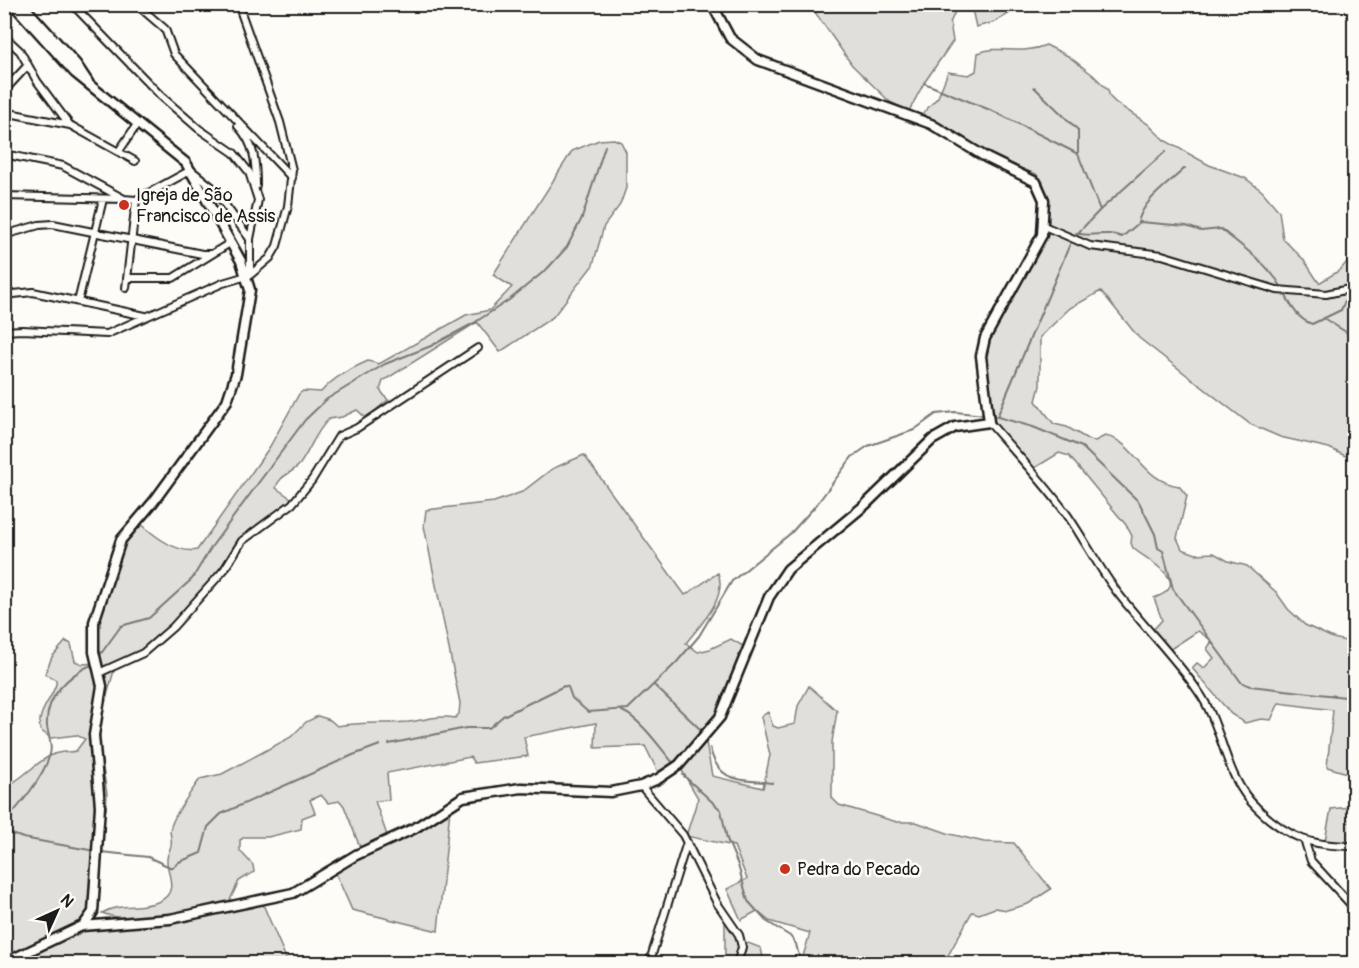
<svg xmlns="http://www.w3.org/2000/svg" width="1359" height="968" viewBox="0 0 1359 968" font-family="Pangolin,sans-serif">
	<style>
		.green { fill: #e0dfdb; stroke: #7e7e7c; stroke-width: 1.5 }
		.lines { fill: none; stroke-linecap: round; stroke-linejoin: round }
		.stream { stroke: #797876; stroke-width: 2 }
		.street-casing { stroke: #1c1c1c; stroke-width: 10 }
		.secondary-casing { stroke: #1c1c1c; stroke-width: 13 }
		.street { stroke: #fdfcf7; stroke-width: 6 }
		.secondary { stroke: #fdfcf7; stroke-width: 8 }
		.poi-dot { fill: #c8321e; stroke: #fdfcf7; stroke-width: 2 }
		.labels { text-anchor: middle; stroke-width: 5; stroke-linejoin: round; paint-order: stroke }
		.poi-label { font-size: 18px; fill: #1c1c1c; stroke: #fdfcf7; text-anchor: start }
	</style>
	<rect width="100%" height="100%" fill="#fdfcf7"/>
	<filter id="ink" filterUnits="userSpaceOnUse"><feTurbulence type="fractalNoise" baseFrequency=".0167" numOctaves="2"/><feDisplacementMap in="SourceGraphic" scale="12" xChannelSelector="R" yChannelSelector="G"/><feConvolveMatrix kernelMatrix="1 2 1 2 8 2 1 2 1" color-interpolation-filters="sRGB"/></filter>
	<g filter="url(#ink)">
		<!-- green -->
		<path class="green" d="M810 5H958L950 23 953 41 924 83 909 111 890 102 852 65Z
			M971 5H1009L1010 13 995 22 976 27Z
			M1046 45 1068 56 1093 75 1108 90 1110 97 1116 103 1148 124 1164 140 1209 165 1245 178 1262 191 1279 211 1283 239 1304 260 1319 283 1340 270 1354 254V460L1329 448 1280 437 1250 424 1139 338 1101 291 1070 308 1040 337V386L1036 401 1054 424 1067 427 1089 440 1095 441 1105 436C1136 441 1140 480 1179 486L1187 496 1177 538 1182 549 1196 554 1214 553 1228 561 1247 566 1276 592 1288 609 1305 625 1333 638 1354 643V797L1353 784 1347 773 1327 767 1333 710 1279 703 1271 720 1261 719 1245 723 1231 714 1192 668 1197 663 1204 668 1214 658 1207 649 1212 641 1198 631 1166 652 1151 632 1162 620 1154 598C1196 583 1146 560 1133 548L1131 543 1132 536 1126 525 1069 456 1059 453 1033 469 994 425 996 423 991 417 984 352 986 341 1016 294 1044 238 1049 222 1046 194 1043 183 1036 174 995 159 926 118 923 113 938 97 948 72 969 75 976 71 978 53C999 44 1020 56 1046 45Z
			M614 139 621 142 626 152V188L620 205 604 226 593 265 553 317 500 352 477 322 383 381 380 390 388 400 366 418 357 410 342 417 329 419C315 432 311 449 300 464 292 474 279 475 276 488L298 503 241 542 175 624 140 654 115 667 101 717 99 743 107 794 106 810 97 813 91 901 87 919 5 959V787C23 779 34 763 52 755 60 751 68 753 76 751L85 739 76 735 51 738 40 730C37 711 51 701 56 684V680L45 674 52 657 66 641 71 644 75 661 82 664 97 663 93 641 117 551 139 522C153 535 177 554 197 550L269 448 299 394 303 391 321 392C334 377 350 369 368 361L379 364 466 315 490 310 512 287 493 275 572 151 599 140Z
			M584 455 685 595 718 573C728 598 700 625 686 643L698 652 710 649 731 639 743 646 744 655 716 720 671 769 660 776 645 746 595 748 596 723 524 737 528 756 474 763 470 757 387 773 389 800 375 801 388 838 361 850 344 806 340 801 328 803 321 795 310 800 315 813 302 818 301 829 268 837H245L240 840V851L253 865 254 872 239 881 229 902C189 911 140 928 102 913 121 902 141 910 160 901 180 891 166 873 167 859 167 854 170 850 171 846 172 840 171 837 170 832 170 819 192 791 200 779L222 774 291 737 306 722 318 716 330 720 337 726C361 722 384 724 408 722 425 720 438 715 455 718L459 714 460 703 424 526 426 510 494 502 522 492 552 469Z
			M809 686 837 711 832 742V798L839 805 897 822H916L950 834 984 842 1014 843 1051 889 1028 904 1007 910 995 908 979 914 972 912 944 963H801L810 933 769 921 757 911 741 920 727 889 747 879 734 846 686 836 698 798 681 769 706 742 712 776 763 788 770 755 761 717 768 712 773 726 778 728 795 724 798 706Z
			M1354 801V845L1324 846 1331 809 1350 807Z
			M450 809 438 931 352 910 335 872 350 862 418 831Z
			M262 902 288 963 14 964 48 944 85 929 178 922Z
			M725 920 740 940 761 948 764 963 721 964 725 954Z"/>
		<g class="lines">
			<!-- stream -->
			<path class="stream" d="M924 83 995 112 1078 154
				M1034 87 1078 130V154L1100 210
				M1138 223C1142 200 1170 183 1185 168
				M1076 233C1091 238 1106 230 1122 237L1140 222 1186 226 1201 231 1221 229C1240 245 1262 260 1277 280 1287 295 1293 318 1312 324L1341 310 1345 301 1354 294
				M1075 236 1100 210 1166 151
				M1325 319 1354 337
				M994 416 1033 427 1082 447 1139 502 1155 534 1158 548 1163 551 1173 589 1241 682 1250 686 1354 698
				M997 417 1070 244
				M100 655 121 626 149 618 192 579 212 546 276 459 305 420 327 399 385 364 431 346 474 323 509 300 547 269 567 247 582 218 605 146
				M654 685 703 732
				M622 711C641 719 661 749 674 764
				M389 744 466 728H489L503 716 564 686 568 687 572 698 588 712 628 709 676 663 699 636 732 581 791 533 817 504 852 457 868 446 914 430 936 414 955 412 985 415
				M710 748C718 784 742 779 772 783
				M683 775 721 810 727 839 738 865 748 901 766 921 790 936 796 944 801 964
				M4 822C20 806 44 776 50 754 53 745 48 736 47 726 45 697 68 675 93 664
				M4 831 23 838 95 851
				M101 852 148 857 172 868 179 862 201 853 208 827 221 814 353 755 380 745"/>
			<!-- street casing -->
			<g class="street-casing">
				<path id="street" d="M72 4 161 96 199 129 234 153 249 172 258 200 250 239V275
					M136 4 165 29 174 54 292 178
					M4 36 20 51 37 81 69 124
					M4 91 28 65
					M4 112 70 125 135 161
					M238 126C255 144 256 163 256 186
					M119 151 138 123
					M4 154 63 166 124 199 136 200 191 170 212 187 250 239
					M4 196 124 199
					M1044 226 1090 246 1162 255 1277 290 1326 294 1354 288
					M4 235 39 225 53 224 202 254H212L230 243
					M127 278H173L212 254
					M126 288 136 200
					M4 295 33 292 145 316
					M78 302 103 199
					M4 331 22 330 107 334 223 283 250 275 270 258 277 246 288 206 292 170 280 122 238 4
					M989 422C1015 453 1044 482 1068 516 1085 541 1099 568 1117 592 1143 626 1174 656 1198 691 1224 727 1223 776 1257 808 1289 839 1311 846 1354 846
					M101 672 143 653 173 627 224 570 242 541 292 504 312 480 339 436 357 428 478 348
					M641 786 683 835 717 903 739 935 742 947 737 964
					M1305 842 1311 861 1354 908
					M649 964 687 842"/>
			</g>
			<!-- secondary casing -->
			<g class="secondary-casing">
				<path id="secondary" d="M13 4 75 73 186 163 241 261 250 290 236 374 227 401 154 501 121 540 94 622V652L102 686 94 735 100 806 93 912 83 926
					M22 4 76 64 88 82
					M4 963 82 926 170 919 293 893 356 855 415 828 463 797 521 788 611 792 641 786 658 779 679 765 720 717 769 597 788 569 865 505 932 440 955 427 989 422 981 356 985 338 1042 235 1044 200 1036 182 987 158 931 124 758 60 730 38 712 4"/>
			</g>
			<!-- street -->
			<use href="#street" class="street"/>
			<!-- secondary -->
			<use href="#secondary" class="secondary"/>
		</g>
	</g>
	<!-- markers -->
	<g class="poi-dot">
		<circle cx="124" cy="205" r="6"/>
		<circle cx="785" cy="869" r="6"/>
	</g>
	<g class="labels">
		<!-- poi labels -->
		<g class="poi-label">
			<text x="136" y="201">Igreja de São<tspan x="136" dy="21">Francisco de Assis</tspan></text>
			<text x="797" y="875">Pedra do Pecado</text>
		</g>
	</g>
	<!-- margin -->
	<rect width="1359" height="968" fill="none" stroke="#fdfcf7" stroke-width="24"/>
	<rect x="12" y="12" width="1335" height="944" fill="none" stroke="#1c1c1c" stroke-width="2" filter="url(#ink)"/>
	<!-- north arrow -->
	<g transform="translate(57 911) rotate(45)" stroke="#fdfcf7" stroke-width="4.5" paint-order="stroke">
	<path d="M0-4.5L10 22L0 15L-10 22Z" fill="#1c1c1c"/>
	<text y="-9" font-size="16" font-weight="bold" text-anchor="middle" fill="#1c1c1c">N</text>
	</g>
</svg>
